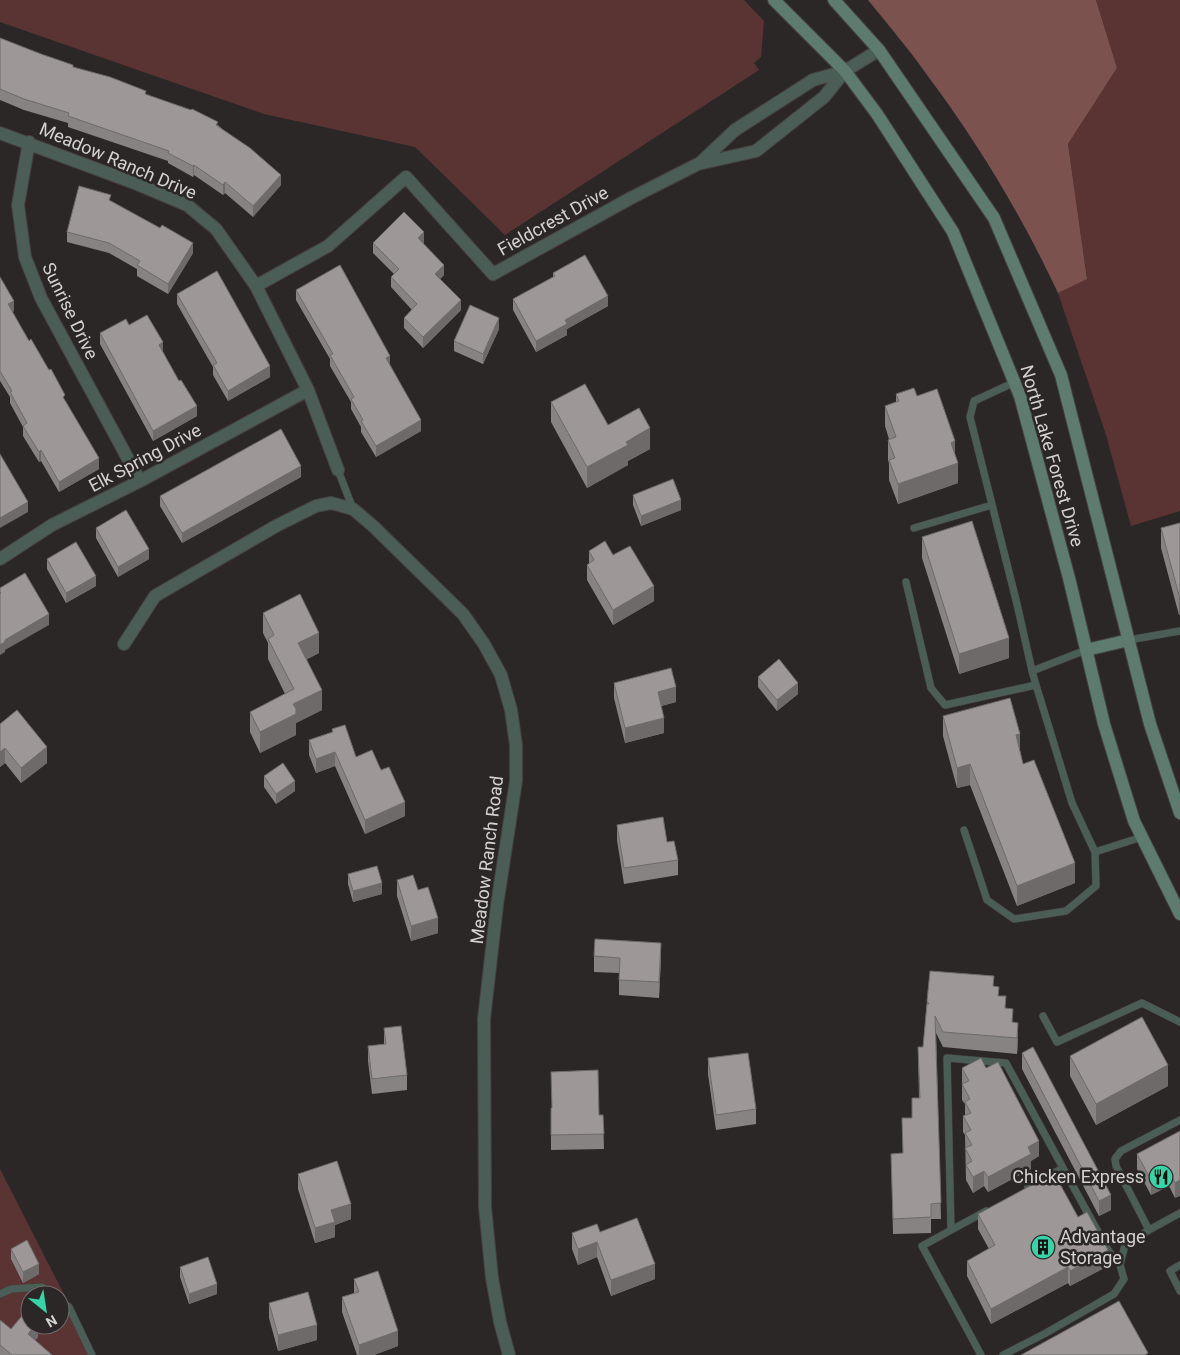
<svg xmlns="http://www.w3.org/2000/svg" width="1180" height="1355" viewBox="0 0 1180 1355" font-family="Roboto,sans-serif">
	<style>
		.green { fill: #593432; fill-rule: evenodd }
		.forest { fill: #7c524f }
		.lines { fill: none; stroke-linecap: round; stroke-linejoin: round }
		.service-casing { stroke: #464241; stroke-width: 8 }
		.minor-casing { stroke: #464241; stroke-width: 14 }
		.secondary-casing { stroke: #464241; stroke-width: 14 }
		.service { stroke: #4a5d56; stroke-width: 7 }
		.minor { stroke: #4a5d56; stroke-width: 12 }
		.secondary { stroke: #5d7b6f; stroke-width: 12 }
		.wall { fill: #878382 }
		.shaded-wall { fill: #6e6a6a }
		.building { fill: #9d9897; stroke: #6e6a6a }
		.labels { text-anchor: middle; stroke-width: 5; stroke-linejoin: round; paint-order: stroke }
		.street-label { font-size: 18px; fill: #d4d1d1; stroke: #2b2726 }
		.poi-label { font-size: 18px; fill: #d4d1d1; stroke: #2b2726; text-anchor: end }
	</style>
	<rect width="100%" height="100%" fill="#2b2726"/>
	<!-- green -->
	<path class="green" d="M0 0H744L764 21 761 57 754 63 759 70 505 235 415 147 264 114 0 22Z
		M1096 0H1180V511L1131 526 1106 435 1058 293 1087 278 1068 144 1117 68Z
		M0 1169 95 1355H0ZM30 1295H60V1325H30Z"/>
	<!-- forest -->
	<path class="forest" d="M868 0H1096L1117 68 1068 144 1087 279 1058 293C1022 216 978 143 927 75 909 49 888 25 868 0Z"/>
	<g class="lines">
		<!-- service casing -->
		<g class="service-casing">
			<path id="service" d="M1015 382 974 401 970 417 1017 604 1032 671
				M338 470 353 509
				M914 528 992 505
				M906 582 931 688 945 705 1036 685
				M1129 640 1180 631
				M1086 650 1032 671 1036 685 1072 803 1095 852 1142 837
				M964 830 987 900 1014 919 1066 911 1096 886 1095 852
				M1043 1016 1057 1042 1142 1003 1180 1022
				M1028 1187 1063 1168 1108 1250 1120 1265
				M951 1230 947 1058 1006 1063 1063 1168
				M1149 1230 1180 1213
				M1180 1265 1170 1271 1180 1291
				M0 1294 11 1289 42 1287 52 1295
				M60 1301 69 1307 92 1355
				M981 1355 922 1246 986 1211
				M1003 1355 1046 1333 1114 1294 1124 1279 1120 1265 1125 1245 1149 1230 1116 1166 1115 1159 1121 1151 1180 1120"/>
		</g>
		<!-- minor casing -->
		<g class="minor-casing">
			<path id="minor" d="M0 133 137 184 187 205 216 229 256 286 308 390 338 470
				M29 142 18 205 25 257 41 298 140 481
				M700 163 735 130 813 80 845 71 879 50
				M256 286 328 246 406 177 493 274 631 198 698 164 756 151 824 97 845 71
				M0 559 52 525 140 481 308 390
				M124 644 155 596 276 526 316 506 331 503 353 509 373 526 463 614 484 644 501 675 511 710 516 745V781L497 905 484 1019 485 1207 492 1278 500 1322 509 1355"/>
		</g>
		<!-- secondary casing -->
		<g class="secondary-casing">
			<path id="secondary" d="M774 0 845 71 877 114 953 232 1020 396 1069 578 1104 724 1134 821 1180 914
				M834 0 879 50 994 218 1061 375 1150 724 1180 813
				M1086 650 1129 640"/>
		</g>
		<!-- service -->
		<use href="#service" class="service"/>
		<!-- minor -->
		<use href="#minor" class="minor"/>
		<!-- secondary -->
		<use href="#secondary" class="secondary"/>
	</g>
	<!-- wall -->
	<path class="wall" d="M0 38 73 67 146 94 218 125 281 185 253 217 225 193 223 195 194 175 193 177 168 163V161L68 127V123L24 110 0 100Z
		M111 201 193 253 168 294 137 276V269L109 253 67 242V232Z
		M373 243H424H423L444 275 440 279 461 310 423 348 404 328V318L412 310 391 287V277L394 274 373 253Z
		M553 273 608 306 567 329V335L536 352 513 310V299L553 277Z
		M0 277 14 311 12 312 65 401 99 469 59 492 41 461 39 462 23 436V427L10 403V397L0 381Z
		M296 290 390 365 421 431 376 457 361 432V427L351 409V402L330 366V359L296 300Z
		M177 294 270 377 228 401 213 375V367L177 304Z
		M129 325 163 352 197 416 153 441 100 344V333Z
		M499 329 483 364 454 351V341Z
		M896 394 917 396 955 454 958 483 898 504 889 480V464L888 460V440L889 439 885 426V406L896 402Z
		M551 402 608 425 650 449 628 461V465L587 488 551 422Z
		M301 477 182 543 160 506V496Z
		M633 495 681 510 641 526 633 505Z
		M1180 523V615H1179L1161 548V528Z
		M96 528 149 559 118 577 96 538Z
		M922 537 1009 658 959 674 922 558Z
		M589 551 613 555 654 601 613 625 587 580V565L589 564Z
		M47 559 96 586 66 603 47 569Z
		M263 613 319 653 307 659 322 710 296 723V735L260 753 250 732V712L285 694 268 659V643L263 633Z
		M758 677 798 694 777 711 758 687Z
		M614 683 676 702 661 706 664 733 625 743 614 698Z
		M943 716 1020 750 1023 764 1075 883 1017 906 970 785 957 788 943 736Z
		M0 724 47 763 21 783 5 763 0 767Z
		M332 729 356 757 381 770 405 816 365 834 335 766 316 773 309 755V740L332 732Z
		M264 776 295 791 276 804 264 787Z
		M617 825 667 842 678 860V875L624 884 617 840Z
		M348 874 382 894 353 902 348 884Z
		M397 880 418 890 438 933 411 941 397 896Z
		M594 956 661 958 659 998 619 995V973L594 972Z
		M994 986 1013 1023 1018 1039 1017 1054 943 1047 936 1033 941 1219H931V1233L893 1234 891 1154 903 1153 902 1118H912V1098H919L918 1047H923L927 1001Z
		M384 1028 407 1075V1090L372 1094 368 1061V1046L384 1044Z
		M1022 1053 1111 1210 1099 1216 1022 1069Z
		M1070 1056 1168 1086 1096 1125 1070 1076Z
		M708 1058 756 1109V1124L716 1130 708 1074Z
		M962 1068H986L1039 1156 1031 1161V1169L988 1192 984 1186 973 1193 966 1180 965 1135 963 1132V1116H965V1104L962 1100Z
		M551 1108 599 1115H603L604 1149 551 1150Z
		M1180 1131 1175 1198 1169 1186 1151 1195 1137 1169V1154Z
		M298 1174 351 1219 335 1225V1237L315 1243 298 1189Z
		M978 1214 1078 1217 1108 1266 1070 1286 1068 1283 991 1324 967 1276V1261L989 1249 978 1229Z
		M600 1232 655 1279 611 1296 597 1257 578 1265 572 1249V1233Z
		M11 1249 39 1274 23 1283 11 1259Z
		M180 1267 217 1294 189 1304 180 1277Z
		M354 1279 398 1346 374 1355H357L342 1312V1297L354 1293Z
		M269 1303 317 1340 278 1351 269 1318Z
		M0 1320 11 1329 38 1325V1337L35 1340 52 1355H0Z"/>
	<!-- shaded-wall -->
	<path class="shaded-wall" d="M194 165V175L193 177V166Z
		M281 175V185L253 217V206Z
		M225 182V193L223 195V185Z
		M424 232V243L418 248V238Z
		M193 243V253L168 294V284Z
		M444 265V275L435 284V274Z
		M608 296V306L567 329V335L536 352V341L565 320Z
		M461 300V310L423 348V337Z
		M14 301V311L8 314V304Z
		M499 318V329L483 364V354Z
		M163 342V352L159 345Z
		M390 356V366L386 358Z
		M270 366V377L228 401V391Z
		M197 406V416L153 441V431Z
		M421 420V431L376 457V446Z
		M650 428V449L628 461V465L587 488V467L626 442Z
		M955 441V461L951 443Z
		M41 450V461L39 462V452Z
		M99 458V469L59 492V482Z
		M958 463V483L898 504V484Z
		M301 466V477L182 543V533Z
		M681 500V510L641 526V516Z
		M28 502V512L0 528V518Z
		M149 549V559L118 577V567Z
		M96 576V586L66 603V593Z
		M654 586V601L613 625V610Z
		M1179 595H1180V615H1179Z
		M49 614V625L5 650V652L0 655V645L5 640Z
		M319 633V653L298 664V643Z
		M1009 638V658L959 674V654Z
		M798 683V694L777 711V700Z
		M676 687V702L658 707V692Z
		M322 690V710L296 723V735L260 753V732L293 704Z
		M664 718V733L625 743V728Z
		M1020 734V755L1016 735Z
		M47 747V763L21 783V768Z
		M5 748V763L0 767V752Z
		M335 752V766L316 773V759Z
		M970 764V785L957 788V768Z
		M295 781V791L276 804V794Z
		M405 802V816L365 834V820Z
		M1075 863V883L1017 906V886Z
		M382 883V894L353 902V891Z
		M438 918V933L411 941V926Z
		M661 943V958L659 998V982Z
		M1018 1023V1039L1017 1054V1038Z
		M1168 1065V1086L1096 1125V1104Z
		M1039 1141V1156L1031 1161V1169L988 1192V1177L1028 1147Z
		M1169 1170V1186L1151 1195V1180Z
		M984 1171V1186L973 1193V1177Z
		M1180 1180V1196L1175 1198V1183Z
		M1111 1195V1210L1099 1216V1201Z
		M351 1204V1219L335 1225V1237L315 1243V1228L331 1210Z
		M597 1242V1257L578 1265V1249Z
		M1108 1250V1266L1070 1286V1271Z
		M39 1264V1274L23 1283V1272Z
		M655 1264V1279L611 1296V1280Z
		M1068 1267V1283L991 1324V1309Z
		M217 1284V1294L189 1304V1294Z
		M35 1325H38V1337L28 1350V1334Z
		M317 1325V1340L278 1351V1335Z
		M398 1331V1346L374 1355H359V1345Z"/>
	<!-- building -->
	<path class="building" d="M0 38 41 54 73 65V67L110 77 146 91 145 94 191 110 192 109 218 122 216 125 250 148 281 175 253 206 225 182 223 185 194 165 193 166 168 153 169 151 68 116 69 113 24 99 0 89Z
		M79 186 111 195 109 200 160 228 162 225 193 243 168 284 137 265 140 261 109 243 67 232Z
		M404 212 424 232 418 238 444 265 435 274 461 300 423 337 404 318 417 304 391 277 399 269 373 243Z
		M585 255 608 296 565 320 567 324 536 341 513 299 555 276 553 273Z
		M340 265 390 356 386 358 421 420 376 446 361 421 363 420 351 399 354 397 330 355 333 354 296 290Z
		M217 271 270 366 228 391 213 365 217 363 177 294Z
		M0 277 14 301 8 304 29 341 31 339 49 370 51 369 65 395 63 397 99 458 59 482 41 450 39 452 23 426 27 423 10 392 12 391 0 371Z
		M470 305 499 318 483 354 454 341Z
		M147 315 163 342 159 345 179 381 181 380 197 406 153 431 100 333 126 319 129 325Z
		M585 384 608 425 639 408 650 428 626 442 628 445 587 467 551 402Z
		M914 388 917 396 937 389 955 441 951 443 958 463 898 484 889 460 895 458 888 440 896 437 885 406 899 401 896 394Z
		M281 429 301 466 182 533 160 496Z
		M0 454 28 502 0 518Z
		M673 479 681 500 641 516 633 495Z
		M126 510 149 549 118 567 96 528Z
		M972 521 1009 638 959 654 922 537Z
		M1180 523V595H1179L1161 528Z
		M605 541 613 555 630 546 654 586 613 610 587 565 594 560 589 551Z
		M76 542 96 576 66 593 47 559Z
		M25 573 49 614 5 640V642L0 645V594L1 593 0 592V588Z
		M300 594 319 633 298 643 322 690 293 704 296 709V714L260 732 250 712 294 689 268 639 274 635 263 613Z
		M779 659 798 683 777 700 758 677Z
		M671 668 676 687 658 692 664 718 625 728 614 683Z
		M1010 698 1020 734 1016 735 1023 764 1034 760 1075 863 1017 886 970 764 957 768 943 716Z
		M17 710 47 747 21 768 5 748 0 752V724Z
		M345 725 356 757 372 750 381 770 389 767 405 802 365 820 335 752 316 759 309 740 333 732 332 729Z
		M283 763 295 781 276 794 264 776Z
		M663 817 667 842 674 841 678 860 624 868 617 825Z
		M377 866 382 883 353 891 348 874Z
		M413 875 418 890 428 887 438 918 411 926 397 880Z
		M595 939 661 943 659 982 619 980 620 958 594 956Z
		M930 971 994 976 993 986 999 987 998 996H1006L1005 1008 1013 1009 1012 1022 1018 1023 1017 1038 943 1032 935 1016 941 1203 931 1204V1217L893 1219 891 1154 903 1153 902 1118H912V1098H920L918 1047H923L927 1004H929L927 1001Z
		M1142 1017 1168 1065 1096 1104 1070 1056Z
		M401 1026 407 1075 372 1079 368 1046 386 1044 384 1028Z
		M1033 1047 1111 1195 1099 1201 1022 1053Z
		M748 1053 756 1109 716 1115 708 1058Z
		M981 1058 986 1068 998 1062 1039 1141 1028 1147 1031 1154 988 1177 984 1171 973 1177 966 1165 972 1161 965 1148 972 1145 965 1133 971 1130 963 1116 971 1113 965 1102 970 1099 962 1084 969 1081 962 1068Z
		M598 1070 599 1115H603L604 1134 551 1135V1108H552L551 1072Z
		M1180 1131V1180L1175 1183 1169 1170 1151 1180 1137 1154Z
		M337 1161 351 1204 331 1210 335 1222 315 1228 298 1174Z
		M1054 1173 1078 1217 1087 1212 1108 1250 1070 1271 1068 1267 991 1309 967 1261 995 1245 978 1214Z
		M637 1218 655 1264 611 1280 597 1242 578 1249 572 1233 597 1224 600 1232Z
		M27 1240 39 1264 23 1272 11 1249Z
		M208 1257 217 1284 189 1294 180 1267Z
		M378 1271 398 1331 359 1345 342 1297 359 1292 354 1279Z
		M308 1292 317 1325 278 1335 269 1303Z
		M1119 1301 1148 1353 1145 1355H1021Z
		M26 1311 30 1315V1325H35L28 1334 52 1355H12L0 1345V1320L11 1329Z"/>
	<!-- icons -->
	<defs>
		<g id="restaurant-disc" transform="scale(1.25)"><circle r="9.5" fill="#36d4a7" stroke="#2b2726"/><path d="M-5-6h1v4h1v-4h1v4h1v-4h1v5L-1.5 .5V6h-2V.5L-5-1ZM5-6V6H3V1.5H1.5Q1.5-4 5-6Z" fill="#111"/></g>
		<g id="building-disc" transform="scale(1.25)"><circle r="9.5" fill="#36d4a7" stroke="#2b2726"/><path d="M-4-6H4V6H1V3H-1V6H-4ZM-2.5-4.3h1.7v1.8h-1.7ZM.8-4.3h1.7v1.8H.8ZM-2.5-1h1.7V.8h-1.7ZM.8-1h1.7V.8H.8Z" fill="#111"/></g>
	</defs>
	<g fill-rule="evenodd">
		<use href="#restaurant-disc" x="1161" y="1177"/>
		<use href="#building-disc" x="1043" y="1247"/>
	</g>
	<g class="labels">
		<!-- street labels -->
		<g class="street-label">
			<text transform="translate(118 161) rotate(23)" y="6">Meadow Ranch Drive</text>
			<text transform="translate(553 221) rotate(-29)" y="6">Fieldcrest Drive</text>
			<text transform="translate(70 311) rotate(64)" y="6">Sunrise Drive</text>
			<text transform="translate(1052 456) rotate(74)" y="6">North Lake Forest Drive</text>
			<text transform="translate(145 458) rotate(-28)" y="6">Elk Spring Drive</text>
			<text transform="translate(487 860) rotate(-83)" y="6">Meadow Ranch Road</text>
		</g>
		<!-- poi labels -->
		<g class="poi-label">
			<text x="1144" y="1183">Chicken Express</text>
			<text x="1060" y="1243" text-anchor="start">Advantage<tspan x="1060" dy="21">Storage</tspan></text>
		</g>
	</g>
	<!-- north arrow -->
	<g transform="translate(45 1310) rotate(150)"><circle r="24" fill="#2b2726" stroke="#6f6b6a"/>
	<path d="M0-4L9 19L0 12L-9 19Z" fill="#36d4a7"/>
	<text y="-8" font-size="14" font-weight="bold" text-anchor="middle" fill="#d4d1d1">N</text>
	</g>
</svg>
